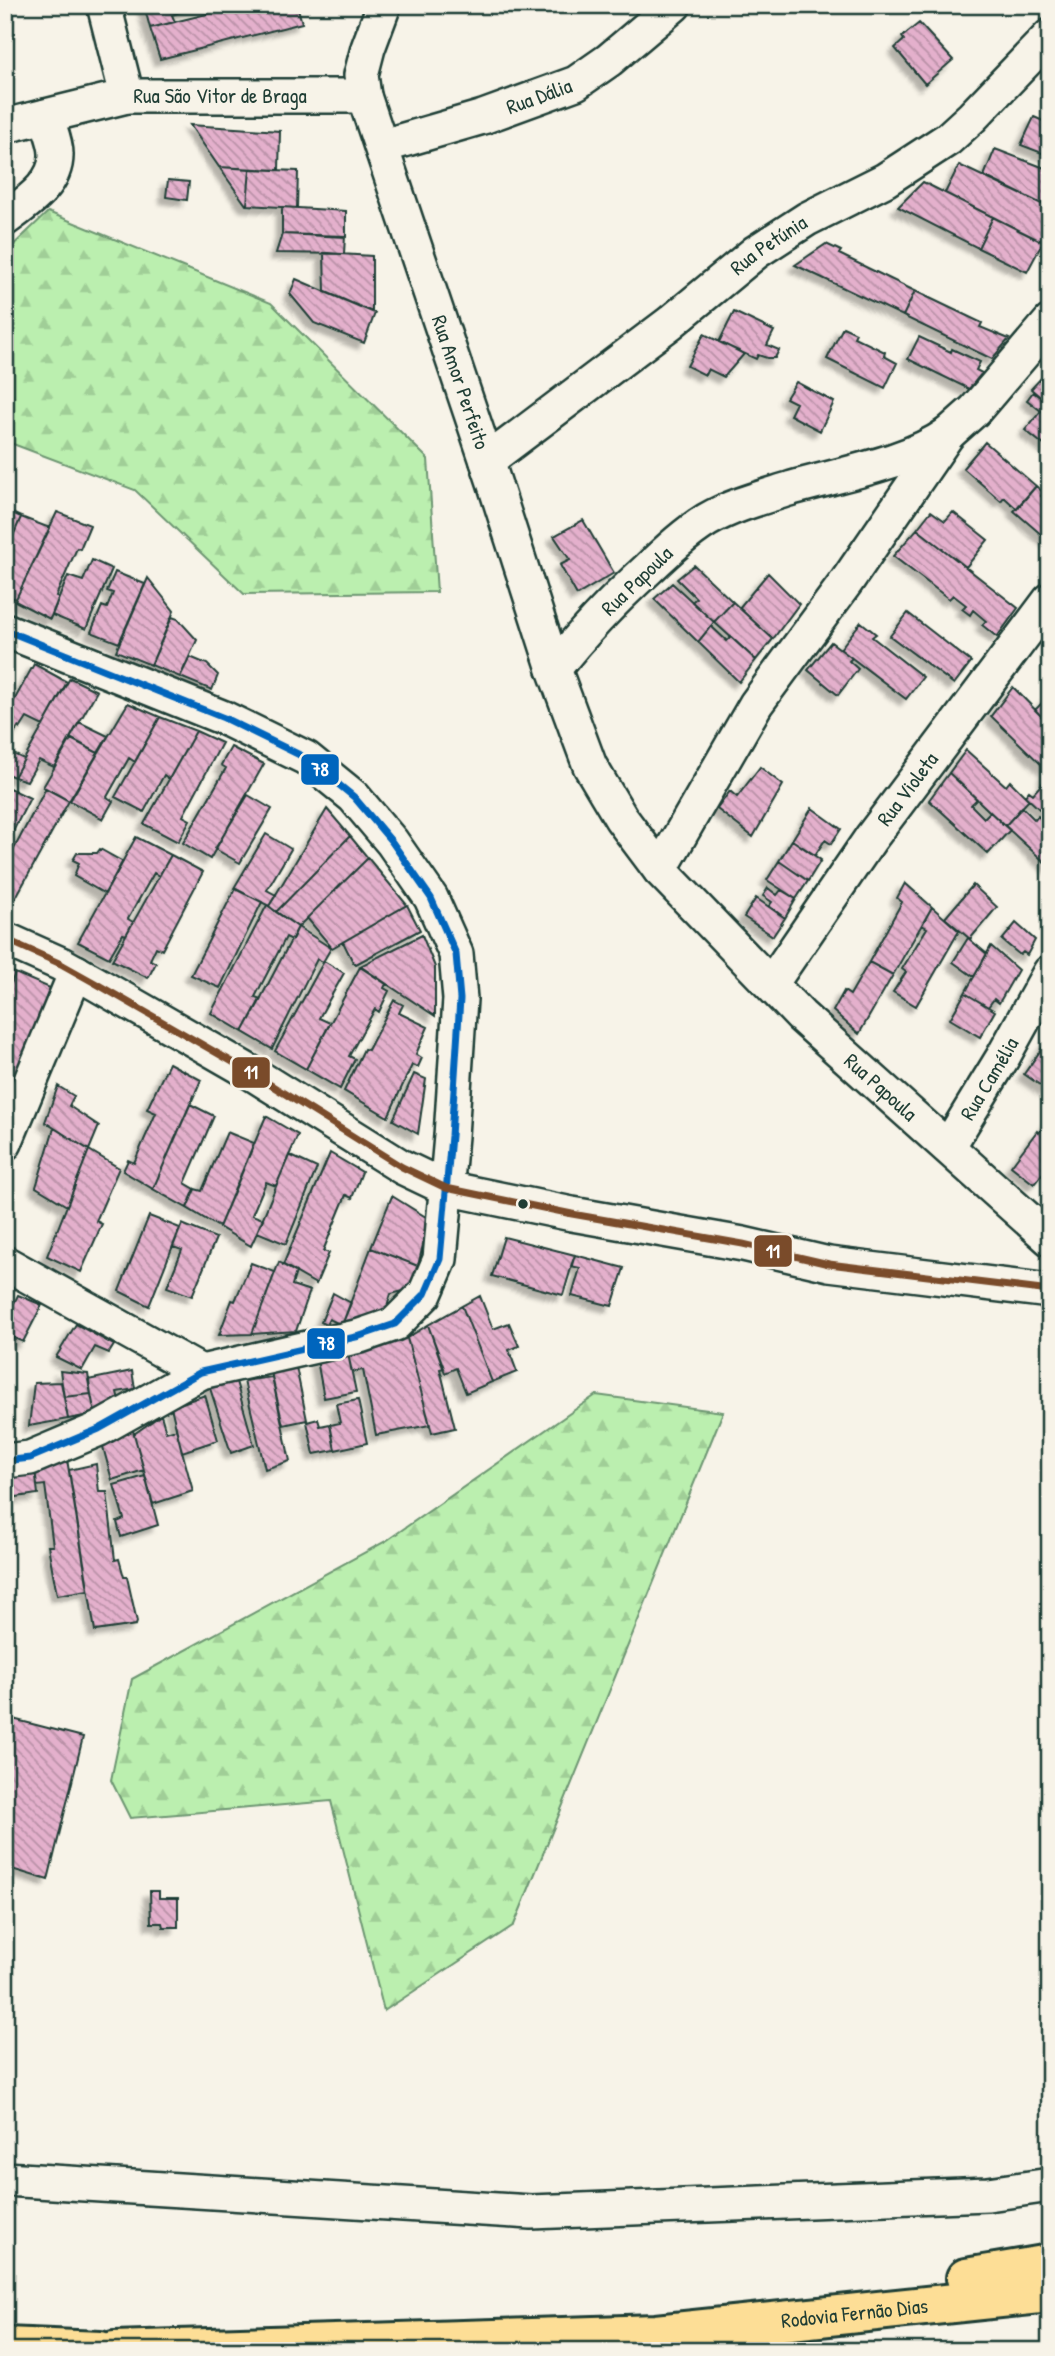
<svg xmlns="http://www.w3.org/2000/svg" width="1055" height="2356" viewBox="0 0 1055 2356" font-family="'Patrick Hand',sans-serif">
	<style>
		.forest { fill: url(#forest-firs); stroke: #6d9672; stroke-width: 2 }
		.building { fill: url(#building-back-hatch); stroke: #1f3d34; stroke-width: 2; filter: url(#shadow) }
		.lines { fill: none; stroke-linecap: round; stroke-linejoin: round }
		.minor-casing { stroke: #1f3d34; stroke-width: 38 }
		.motorway-casing { stroke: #1f3d34; stroke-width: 44 }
		.minor { stroke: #f7f3e8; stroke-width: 33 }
		.motorway { stroke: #fdde96; stroke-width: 38 }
		.bus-1-casing { stroke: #f7f3e8; stroke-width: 12 }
		.bus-2-casing { stroke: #f7f3e8; stroke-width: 12 }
		.bus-1 { stroke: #0065bd; stroke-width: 7 }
		.bus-2 { stroke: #7a4b2a; stroke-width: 7 }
		.bus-dot { fill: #1f3d34; stroke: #f7f3e8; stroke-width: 2.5 }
		.labels { text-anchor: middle; stroke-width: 5; stroke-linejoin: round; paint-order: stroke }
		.street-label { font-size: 21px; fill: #1f3d34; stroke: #f7f3e8 }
		.line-badge { stroke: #f7f3e8; stroke-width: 2.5 }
		.badge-label { font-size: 19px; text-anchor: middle; font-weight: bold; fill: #fff }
	</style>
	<defs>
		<pattern id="forest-firs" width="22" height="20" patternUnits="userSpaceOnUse" patternTransform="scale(1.75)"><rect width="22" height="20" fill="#bbefaf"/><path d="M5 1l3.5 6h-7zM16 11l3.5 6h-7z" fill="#a0ce97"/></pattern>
		<pattern id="building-back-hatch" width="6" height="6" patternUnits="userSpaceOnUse" patternTransform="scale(1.75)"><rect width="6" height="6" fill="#e4b0cc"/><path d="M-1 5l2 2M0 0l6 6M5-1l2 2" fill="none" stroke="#b890a6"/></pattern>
		<filter id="shadow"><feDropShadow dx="-6" dy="6" stdDeviation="2" flood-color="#0004"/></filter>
	</defs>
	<rect width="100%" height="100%" fill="#f7f3e8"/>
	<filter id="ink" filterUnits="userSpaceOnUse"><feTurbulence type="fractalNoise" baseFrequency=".0143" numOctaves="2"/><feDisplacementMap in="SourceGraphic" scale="14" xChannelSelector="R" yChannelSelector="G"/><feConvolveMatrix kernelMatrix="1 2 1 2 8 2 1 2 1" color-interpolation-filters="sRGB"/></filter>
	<g filter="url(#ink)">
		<!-- forest -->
		<path class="forest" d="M48 212 271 303 428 459 437 592 244 594 135 490 5 441V253Z
			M596 1395 723 1412 514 1925 384 2011 331 1801 130 1818 111 1780 132 1679 386 1541Z"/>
		<!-- building -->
		<path class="building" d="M144 5H178L180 12 172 15 175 22 150 28Z
			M178 5H212L180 12Z
			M243 5H297L302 23 160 59 150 28Z
			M919 23 953 60 925 84 895 48 904 40 902 37Z
			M1034 117 1050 124V156L1021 145Z
			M190 125 280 131 279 170 219 167Z
			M995 149 1050 170V208L984 176Z
			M959 165 1050 208V220L1040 241 945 193Z
			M219 167 250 169 247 205H246Z
			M250 169 298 171 297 208 247 205Z
			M168 180 189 182 187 200 166 197Z
			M923 182 993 217 978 248 898 207Z
			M282 207 346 211V237L282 234Z
			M993 217 1043 242 1027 272 978 248Z
			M282 234 345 236 344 254 276 253Z
			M826 244 841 251 839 254 915 291 903 316 795 265Z
			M324 253 372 256V312L325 292Z
			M296 279 375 313 364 343 314 323 290 294Z
			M915 291 982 323 980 327 1009 339 992 359 903 316Z
			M734 312 774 331 767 345 779 350 775 358H767L758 355 756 359 719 342Z
			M843 327 856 333 854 337 885 352 884 356 897 363 885 388 827 359Z
			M704 334 744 354 724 377 708 369 705 375 687 366Z
			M919 337 951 352 952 349 980 362 976 370 982 373 969 389 908 359Z
			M1041 378 1050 385V405L1031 389Z
			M796 382 834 402 820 431 790 415 796 403 786 398Z
			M1033 392 1050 405V450L1025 430 1041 411 1027 400Z
			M985 442 1036 486 1017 509 1004 497 1001 501 963 468Z
			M1036 486 1044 493 1041 496 1050 504V542L1014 511Z
			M5 510 21 517 5 555Z
			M931 511 945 521 953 512 988 540 966 567 917 529Z
			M57 512 90 525 80 549 77 548 56 596 59 597 50 619 15 601Z
			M21 517 50 528 16 599 5 595V555Z
			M583 520 614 573 577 595 560 565 570 560 554 536Z
			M917 529 1018 608 997 637 982 625 986 621 973 610 970 615 962 609 966 605 953 595 949 599 893 556Z
			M92 560 112 569 86 629 52 615 68 576 83 581Z
			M694 565 733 602 714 622 692 602 696 598 677 579Z
			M115 572 145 584 119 643 91 632 102 606 107 608 113 593 107 591Z
			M768 573 799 604 773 639 739 608Z
			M148 578 174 611 151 665 116 651Z
			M672 583 714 622 698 642 654 599Z
			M733 602 773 639 756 660 714 622Z
			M908 613 971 662 954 684 890 636Z
			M172 617 178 619 197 640 180 677 151 665Z
			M861 622 876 634 872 637 923 677 906 699 840 649Z
			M711 626 727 641 731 637 756 660 739 682 698 642Z
			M831 642 852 658 849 661 858 669 838 695 808 670Z
			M190 657 207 664 218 675 212 690 180 677Z
			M34 664 67 682 43 726 27 718 20 729 18 727 5 750 24 759 14 777 5 773V717Z
			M70 678 97 691 54 767 39 760 27 781 14 777Z
			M1013 687 1050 725V773L991 716Z
			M1050 695V725L1035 710Z
			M128 703 160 717 135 762 129 758 107 797 113 801 103 819 70 801Z
			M160 717 196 731 169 779 164 775 144 812 115 797Z
			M79 722 108 736 98 753 70 738Z
			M196 731 222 743 183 816 190 820 178 842 144 824Z
			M71 739 98 753 69 801 43 787Z
			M231 747 264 764 210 859 183 843 226 768 221 765Z
			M966 750 1006 786 1010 781 1029 800 1005 826 949 773Z
			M760 767 783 785 753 837 717 809 730 791 737 797Z
			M1048 771 1050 773V819L1025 796 1029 791 1033 794 1047 778 1044 775Z
			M949 773 977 799 971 805 984 818 990 812 1010 830 988 854 929 800Z
			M7 787 30 798 5 847V791Z
			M46 788 69 801 10 908 5 905V866Z
			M248 795 272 809 240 863 215 849Z
			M1022 807 1035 820 1038 816 1050 827V867L1005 826Z
			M812 808 841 829 831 844 825 840 815 855 792 840Z
			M327 809 350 836 276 912 269 906Z
			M266 834 291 849 267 890 276 895 269 906 234 888Z
			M350 836 368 858 298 927 276 912Z
			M136 837 171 855 159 876 154 873 128 919 133 922 126 935 123 934 109 958 78 942Z
			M792 840 821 860 808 881 779 861Z
			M100 849 123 862 105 894 74 876 79 863 73 860 77 853H97Z
			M171 855 203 872 162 950 156 947 150 960 156 963 148 978 112 960Z
			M368 858 407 905 332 948 307 918Z
			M779 861 808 881 796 899 767 880Z
			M905 883 932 907 893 975 869 962 902 902 897 898Z
			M973 885 997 907 970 939 945 918Z
			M768 888 777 895 781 890 796 899 785 918 769 906 772 902 763 896Z
			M235 889 262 902 220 988 191 975Z
			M756 898 785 918 773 936 744 917Z
			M267 905 298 927 292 940 286 937 255 997 261 999 243 1032 211 1013Z
			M407 905 420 930 356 964 353 962 343 942Z
			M932 907 959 931 916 1006 893 992 906 972 902 969 927 928 922 925Z
			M1016 923 1035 940 1027 955 1023 952 1020 955 1002 940Z
			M298 927 331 948 323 962 317 959 272 1049 243 1032Z
			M422 935 435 967V1016L360 966Z
			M968 938 987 954 974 977 953 962Z
			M991 946 1018 970 999 1003 994 999 988 1007 965 993Z
			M324 961 344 973 319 1018 330 1023 306 1069 275 1051Z
			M869 962 893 975 859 1034 833 1011 844 991 850 995Z
			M360 967 386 984 384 988 389 991 379 1012 375 1009 349 1056 355 1059 340 1089 306 1069Z
			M5 969 15 973 5 1000Z
			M15 973 50 988 7 1098 5 1097V1000Z
			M965 993 995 1011 980 1037 950 1019Z
			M394 1000 403 1005 399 1013 428 1027 416 1054 422 1058 418 1067 412 1065 388 1117 344 1091 364 1049 368 1050Z
			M1050 1037V1092L1024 1074Z
			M169 1063 201 1080 153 1189 123 1171 128 1160 134 1163 156 1113 147 1109Z
			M414 1074 426 1079 418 1134 393 1120Z
			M58 1086 74 1096 69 1106 99 1126 89 1150 45 1122Z
			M190 1104 214 1116 185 1183 195 1189 187 1208 153 1189Z
			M266 1116 298 1135 276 1186 266 1182 252 1215 263 1219 251 1246 219 1227Z
			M1050 1119V1164L1034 1184 1011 1166 1037 1131 1039 1133Z
			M54 1128 89 1150 67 1206 36 1187Z
			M227 1132 254 1143 219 1227 187 1208 195 1189 202 1191Z
			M89 1150 119 1168 96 1221 102 1224 81 1272 47 1256Z
			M330 1153 362 1172 352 1198 346 1195 323 1251 329 1253 316 1284 283 1265Z
			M289 1155 317 1168 286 1244 257 1232Z
			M392 1196 429 1219 418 1266 371 1248Z
			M149 1216 180 1228 149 1306 119 1291Z
			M182 1224 216 1238 192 1296 167 1287 182 1250 173 1247Z
			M504 1237 575 1255 563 1295 492 1276Z
			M371 1248 418 1266 411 1289 391 1294 386 1310 342 1325Z
			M575 1255 624 1268 612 1306 572 1296 580 1268 571 1266Z
			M279 1262 296 1272 292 1285 310 1291 296 1331 252 1334Z
			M251 1263 275 1272 252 1334 219 1335 232 1300 235 1301Z
			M333 1293 351 1303 342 1325 329 1319 326 1325 321 1322Z
			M18 1295 42 1305 23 1342 5 1334V1304L12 1307Z
			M480 1296 493 1329 509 1323 519 1346 509 1350 517 1372 492 1382 462 1306Z
			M462 1306 492 1382 466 1393 456 1368 445 1373 428 1325Z
			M76 1324 114 1345 109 1353 95 1347 82 1370 56 1357Z
			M428 1325 444 1368 440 1369 455 1428 432 1433 407 1338Z
			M407 1338 430 1425 376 1435 363 1370 352 1372 348 1354Z
			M348 1354 356 1392 324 1398 317 1360Z
			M296 1367 307 1420 283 1425 271 1372Z
			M60 1371 88 1374 91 1394 64 1397Z
			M132 1371 135 1389 117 1392 121 1409 95 1414 88 1380Z
			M272 1377 290 1461 265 1469 244 1381Z
			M235 1378 254 1445 231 1453 208 1382Z
			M61 1382 68 1419 29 1426 34 1383Z
			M91 1394 95 1414 68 1419 64 1397Z
			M205 1395 218 1440 182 1452 171 1407Z
			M358 1400 367 1443 335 1450 330 1425 340 1423 336 1404Z
			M161 1415 166 1432 176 1429 193 1491 153 1504 134 1434Z
			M318 1419 320 1426 330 1424 335 1450 314 1454 307 1422Z
			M132 1427 144 1470 112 1480 103 1447Z
			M67 1459 88 1590 57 1595 48 1546H53L45 1485 37 1486 35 1469Z
			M96 1464 99 1492H107L115 1560 119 1559 124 1577H127L137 1622 136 1625 95 1631 69 1470Z
			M35 1469 38 1494 9 1498 7 1478Z
			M145 1476 158 1525 121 1537 117 1522 124 1519 114 1485Z
			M5 1717 83 1737 48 1880 5 1867Z
			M150 1891H159V1898H178V1927H163L162 1923H151Z"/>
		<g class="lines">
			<!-- minor casing -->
			<g class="minor-casing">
				<g id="minor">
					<path id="s1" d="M104 5 127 96H364"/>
					<path id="s2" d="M384 5 368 48 361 75 364 96 494 482 554 669"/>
					<path d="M5 126 127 96"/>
					<path id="s3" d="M383 146 483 117 576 83 609 60 674 5"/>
					<path d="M5 219C26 203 57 184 56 154 56 142 49 127 46 116"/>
					<path id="s4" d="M948 434C908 463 841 474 792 488 764 497 733 505 707 520 686 533 667 551 649 568 615 599 582 633 554 669L590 766 621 818 660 870 801 1016 1050 1239"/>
					<path id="s5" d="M487 461 670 323 756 252 807 219 885 180 948 139 972 117 1050 36"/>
					<path d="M5 630 224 718 306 758 354 797 392 842 431 898 456 954 460 999 451 1136 440 1259 425 1294 395 1324 360 1336 201 1372 99 1429 30 1458 5 1461"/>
					<path d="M660 870 756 704 847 581 948 434 975 410 1050 322"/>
					<path d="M5 939 61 964 95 983 250 1072 402 1167 446 1188 572 1214 743 1244 829 1264 1050 1291"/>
					<path id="s6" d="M771 984 871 838 1050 600"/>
					<path d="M5 1143 76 972"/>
					<path id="s7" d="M948 1147 1003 1057 1050 972"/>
					<path d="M5 1263 201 1372"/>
					<path d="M5 2179 531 2212 988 2194 1050 2185"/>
				</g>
			</g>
			<!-- motorway casing -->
			<g class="motorway-casing">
				<g id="motorway">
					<path d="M966 2278 1050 2264"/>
					<path d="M5 2347 100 2351"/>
					<path id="s8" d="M114 2351 656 2334 1050 2293"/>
				</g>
			</g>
			<!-- minor -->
			<use href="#minor" class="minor"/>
			<!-- motorway -->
			<use href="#motorway" class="motorway"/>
			<!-- bus-1 casing -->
			<g class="bus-1-casing">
				<path id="bus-1" d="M5 630 224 718 306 758 354 797 392 842 431 898 456 954 460 999 451 1136 440 1259 425 1294 395 1324 360 1336 201 1372 99 1429 30 1458 5 1461"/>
			</g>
			<!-- bus-2 casing -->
			<g class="bus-2-casing">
				<path id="bus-2" d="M5 939 61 964 95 983 250 1072 402 1167 446 1188 572 1214 743 1244 829 1264 1050 1291"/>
			</g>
			<!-- bus-1 -->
			<use href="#bus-1" class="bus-1"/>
			<!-- bus-2 -->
			<use href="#bus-2" class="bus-2"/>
		</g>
	</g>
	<!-- markers -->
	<circle class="bus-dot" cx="523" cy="1204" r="6"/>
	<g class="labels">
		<!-- street labels -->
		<g class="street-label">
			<text dy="7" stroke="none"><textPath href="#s1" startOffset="187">Rua São Vitor de Braga</textPath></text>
			<text dy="7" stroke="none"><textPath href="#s3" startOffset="164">Rua Dália</textPath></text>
			<text dy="7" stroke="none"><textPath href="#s5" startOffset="355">Rua Petúnia</textPath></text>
			<text dy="7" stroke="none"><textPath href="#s2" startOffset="397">Rua Amor Perfeito</textPath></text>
			<text transform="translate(637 581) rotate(-44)" y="7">Rua Papoula</text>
			<text dy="7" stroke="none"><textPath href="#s6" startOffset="238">Rua Violeta</textPath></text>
			<text dy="7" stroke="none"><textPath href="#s7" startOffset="80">Rua Camélia</textPath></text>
			<text dy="7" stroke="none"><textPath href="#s4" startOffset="1010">Rua Papoula</textPath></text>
			<text dy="7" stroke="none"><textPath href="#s8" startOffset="742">Rodovia Fernão Dias</textPath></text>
		</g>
	</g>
	<g class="line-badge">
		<rect x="300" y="753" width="40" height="33" rx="7" fill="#0065bd"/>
		<rect x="231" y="1056" width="40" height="33" rx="7" fill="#7a4b2a"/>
		<rect x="753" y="1234" width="40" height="34" rx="7" fill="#7a4b2a"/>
		<rect x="306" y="1327" width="40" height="33" rx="7" fill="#0065bd"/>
	</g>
	<g class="badge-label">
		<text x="320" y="776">78</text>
		<text x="251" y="1079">11</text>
		<text x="773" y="1258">11</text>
		<text x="326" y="1350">78</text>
	</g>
	<!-- margin -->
	<rect width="1055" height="2356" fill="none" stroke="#f7f3e8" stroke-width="28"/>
	<rect x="14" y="14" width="1027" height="2328" fill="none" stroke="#1f3d34" stroke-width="2.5" filter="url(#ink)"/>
</svg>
